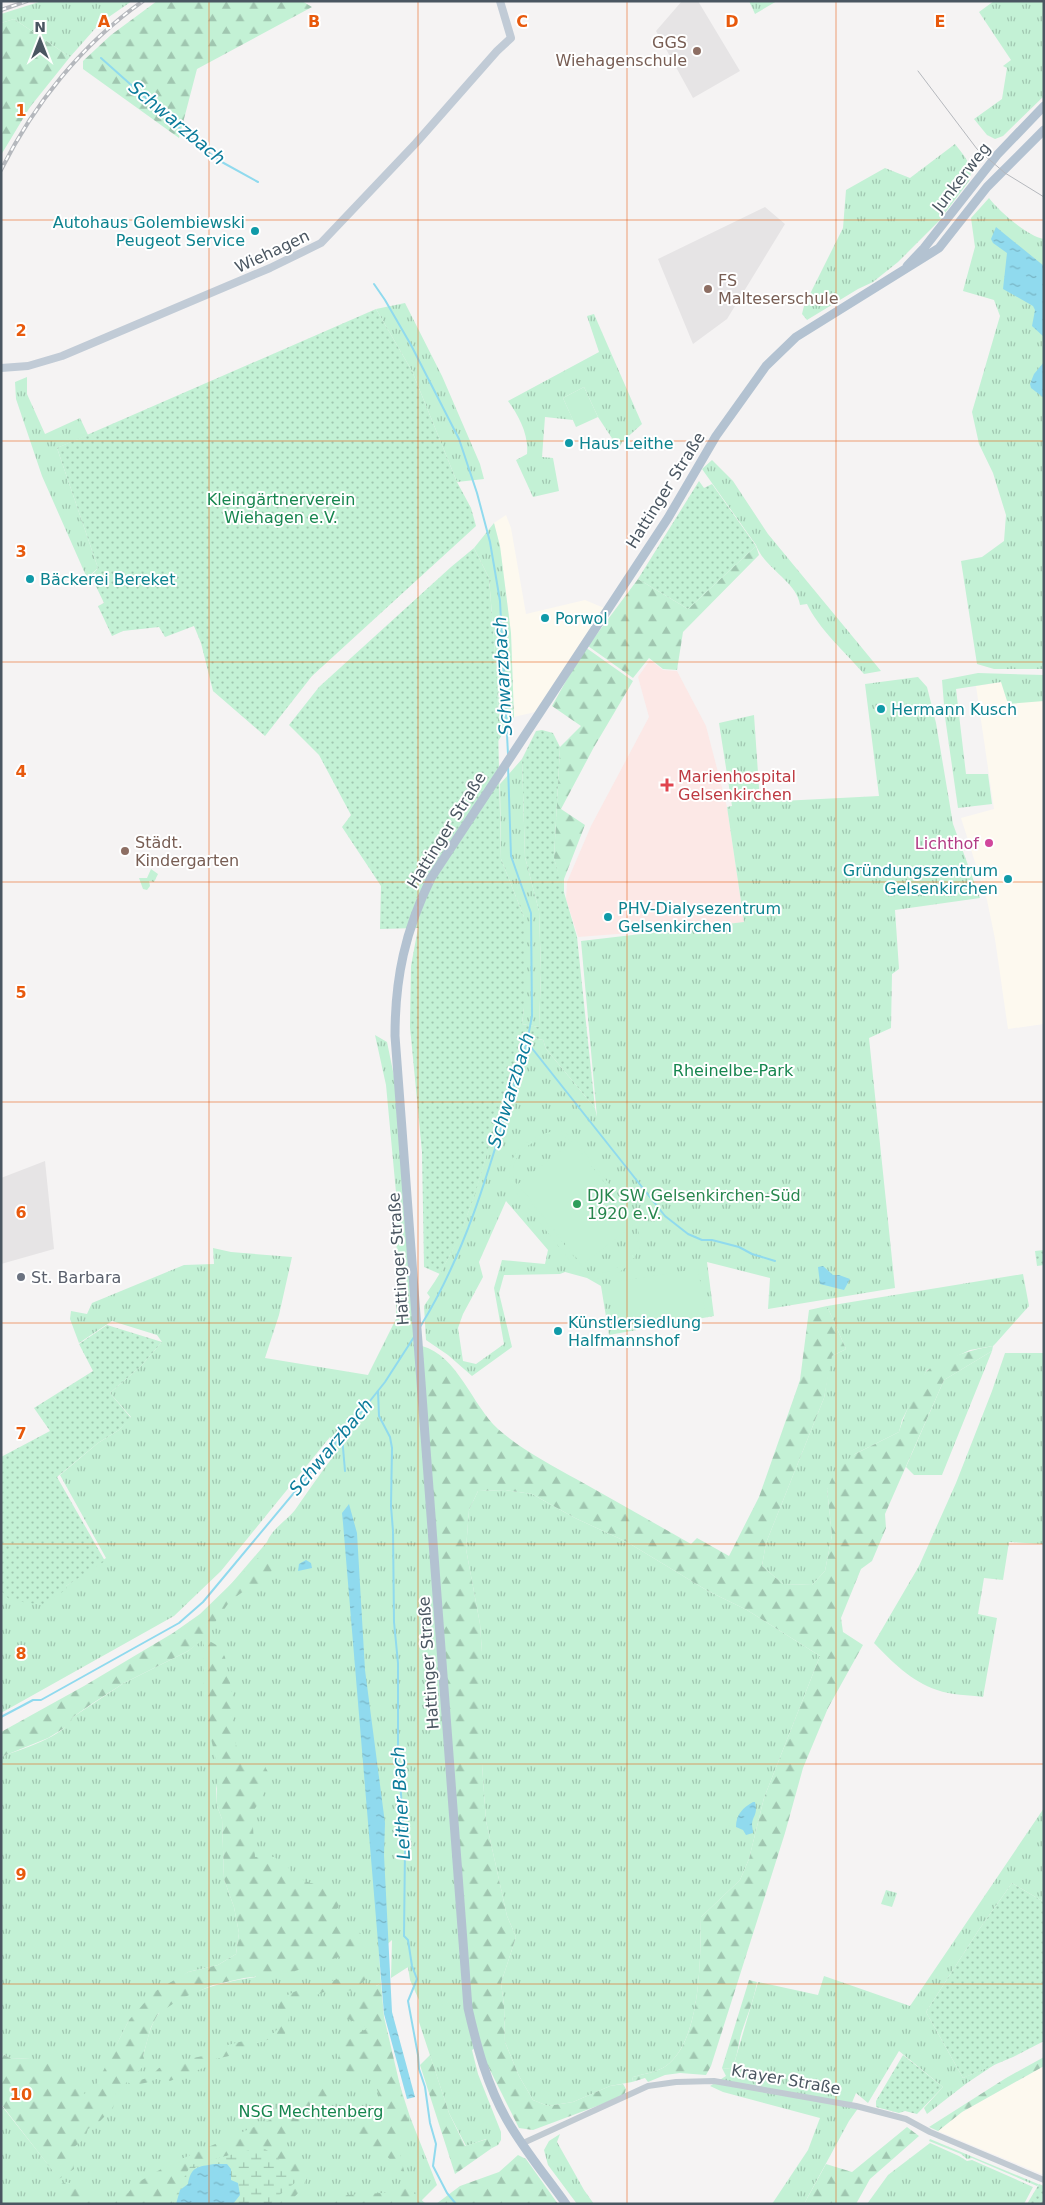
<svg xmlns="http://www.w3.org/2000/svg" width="1045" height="2205" viewBox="0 0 1045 2205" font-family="'DejaVu Sans',sans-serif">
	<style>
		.commercial { fill: #fdf9ef }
		.education { fill: #e6e4e5 }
		.medical { fill: #fce8e6 }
		.grass { fill: url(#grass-tufts); fill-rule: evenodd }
		.forest { fill: url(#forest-firs) }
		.wetland { fill: url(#wetland-marsh) }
		.garden { fill: url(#garden-dots) }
		.pitch { fill: #c3f1d5; fill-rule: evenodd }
		.water { fill: url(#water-ripples) }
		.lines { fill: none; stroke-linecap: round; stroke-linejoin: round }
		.stream { stroke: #90daee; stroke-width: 2 }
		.tertiary { stroke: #c1cad2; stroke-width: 6 }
		.secondary { stroke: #c1cbd6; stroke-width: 8 }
		.primary { stroke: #b3c2d1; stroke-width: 9 }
		.tram { stroke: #b5b8bd; stroke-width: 1 }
		.rail-casing { stroke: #b5b8bd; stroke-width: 4 }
		.rail { stroke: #fff; stroke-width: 2; stroke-dasharray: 5.5; stroke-linecap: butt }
		.grid { fill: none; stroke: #e8590c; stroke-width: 1; stroke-opacity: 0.55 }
		.education-dot { fill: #8d6e63; stroke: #fff; stroke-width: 2 }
		.culture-dot { fill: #0f9aa8; stroke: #fff; stroke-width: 2 }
		.health-dot { fill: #e0444e; stroke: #fff; stroke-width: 2 }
		.hotel-dot { fill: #d1479c; stroke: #fff; stroke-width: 2 }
		.leisure-dot { fill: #2e9e5b; stroke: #fff; stroke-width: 2 }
		.worship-dot { fill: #6b7280; stroke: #fff; stroke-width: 2 }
		.labels { text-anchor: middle; stroke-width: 4; stroke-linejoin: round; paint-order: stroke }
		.education-label { font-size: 16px; fill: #785e54; stroke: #fff; text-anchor: start }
		.street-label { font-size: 16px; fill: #4a5661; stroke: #fff }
		.culture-label { font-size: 16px; fill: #0d838f; stroke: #fff; text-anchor: start }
		.park-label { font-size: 16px; fill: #17864f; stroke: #fff }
		.health-label { font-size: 16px; fill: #be3a42; stroke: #fff; text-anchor: start }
		.hotel-label { font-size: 16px; fill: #b23c85; stroke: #fff; text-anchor: end }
		.leisure-label { font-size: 16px; fill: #27864d; stroke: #fff; text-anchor: start }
		.worship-label { font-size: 16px; fill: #5b616d; stroke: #fff; text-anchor: start }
		.water-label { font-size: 18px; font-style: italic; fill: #0c7c9b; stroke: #fff }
		.grid-label { font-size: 16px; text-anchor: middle; font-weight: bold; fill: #e8590c; stroke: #fff; stroke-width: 4; stroke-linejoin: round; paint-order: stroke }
	</style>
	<defs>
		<pattern id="grass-tufts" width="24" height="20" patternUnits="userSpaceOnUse" patternTransform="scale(1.25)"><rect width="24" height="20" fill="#c3f1d5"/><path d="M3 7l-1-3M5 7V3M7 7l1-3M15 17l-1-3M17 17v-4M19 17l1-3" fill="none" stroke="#a0c6b0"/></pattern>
		<pattern id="forest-firs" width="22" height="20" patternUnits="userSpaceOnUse" patternTransform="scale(1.25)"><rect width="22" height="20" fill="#c3f1d5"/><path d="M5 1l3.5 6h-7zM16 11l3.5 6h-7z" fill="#a0c6b0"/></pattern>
		<pattern id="wetland-marsh" width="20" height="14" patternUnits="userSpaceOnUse" patternTransform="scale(1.25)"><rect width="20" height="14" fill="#c3f1d5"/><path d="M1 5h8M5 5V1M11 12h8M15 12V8" fill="none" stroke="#a0c6b0"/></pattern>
		<pattern id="garden-dots" width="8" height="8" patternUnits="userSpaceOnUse" patternTransform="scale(1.25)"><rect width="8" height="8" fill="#c3f1d5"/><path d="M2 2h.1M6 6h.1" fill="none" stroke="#a0c6b0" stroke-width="1.8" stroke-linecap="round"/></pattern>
		<pattern id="water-ripples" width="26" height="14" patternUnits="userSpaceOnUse" patternTransform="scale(1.25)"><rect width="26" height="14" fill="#90daee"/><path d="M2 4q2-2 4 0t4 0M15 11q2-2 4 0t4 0" fill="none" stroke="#78b4c4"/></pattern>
	</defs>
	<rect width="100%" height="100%" fill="#f5f3f3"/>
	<!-- commercial -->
	<path class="commercial" d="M506 515 511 528 526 614 585 600 604 608 535 712 514 717 511 633 500 546 494 523Z
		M1002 682 1032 701H1044V1024L1008 1029 995 939 987 900 961 818 994 809 976 686Z
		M1044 2066V2175L938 2131 962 2112Z"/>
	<!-- education -->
	<path class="education" d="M682 1H698L740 71 693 98 656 31Z
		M765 207 785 224 727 319 693 344 658 259Z
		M45 1161 54 1249 1 1264V1178Z"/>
	<!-- medical -->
	<path class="medical" d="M650 660 663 670 677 671 706 726 727 807 744 922 709 927 578 937 566 899 567 882 591 826 649 717 638 677Z"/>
	<!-- grass -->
	<path class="grass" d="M42 1H132L100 23 70 57 14 19 1 23V14Z
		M749 1H777L755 14Z
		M994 1H1044V96L1003 136 995 139 987 135 974 119 1002 99 1007 68 1003 66 1011 60 979 12Z
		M955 144C964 156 975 166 969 181L939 221 898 262 873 282 858 289 807 320 802 314 804 306 843 228 846 190 885 168 910 178Z
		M989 198C999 211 1027 236 1044 239V669H994L977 664 961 561 982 557 1004 541 1006 515 993 473 979 444 972 412 1000 316 994 300 963 291 975 247 971 218Z
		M405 303 442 376 480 464 484 479 457 482 412 371 376 309Z
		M594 314 642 424 622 442 619 449 598 417 584 387 563 398 573 420 545 417 542 457 553 458 559 491 533 497 516 460 527 454C529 435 519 416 508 401L599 352 587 316Z
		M27 377V394L45 434 80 418 88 435 57 448 98 568 87 578 42 476 16 399 15 382Z
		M712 460 733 481 768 534 881 671 864 674C846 653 818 628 807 604L800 605C797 582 764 568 756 545L702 469Z
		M494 523 500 546 511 633 514 717 498 741 497 678 489 578 474 548Z
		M978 673 1044 675V701L1008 704 1001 682 956 689 966 774H988L992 804 958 808 945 717 942 680Z
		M918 677 927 687 936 723 953 824 980 898 895 910 899 969 892 974 891 1028 869 1038 895 1288 768 1309 770 1278 707 1262 714 1316 609 1335 601 1286 587 1278 565 1272 560 1274 504 1275 499 1293 512 1347 472 1376 448 1355 426 1340 424 1306 430 1297 427 1293C461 1245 474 1198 490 1142 501 1107 511 1071 522 1036L543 1040 546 1049 595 1108 597 1117 581 941 744 922 727 807 732 806 719 723 754 715 760 802 879 796 865 684ZM506 1201 548 1250 545 1264 502 1260 494 1288 504 1344 476 1364 463 1361 458 1328 463 1314 483 1277 479 1262Z
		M522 759 525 857 539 911 541 972 539 1027 522 1024 524 1008V917L501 859 500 784Z
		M151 869 158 874 154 882 149 881 150 886 147 890 143 889 139 878H147Z
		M375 1035 387 1042 395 1081 475 2048 472 2050 478 2074 501 2132V2140L498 2145 492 2148 486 2139 466 2146 449 2113 419 2022V2000L410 1980 408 1967 391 1978 392 1940 379 1952 381 1983 376 1986 386 2042 410 2117 437 2185 418 2204H1V2105L54 2172 31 2059 10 2058 1 2053V1757C23 1748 63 1738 73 1717L124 1683 188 1651 199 1642 196 1625 267 1542C272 1529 286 1521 295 1510 307 1493 319 1475 332 1458L330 1437 221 1571 174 1616 1 1713V1591L66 1586 106 1558 60 1475 98 1443 119 1430 131 1417 110 1393 141 1366 162 1342 157 1335 112 1321 79 1343 70 1319 71 1311 87 1314 92 1303 184 1265 214 1264 213 1248 231 1252 292 1257 279 1315 265 1358 368 1375 396 1319 397 1203 386 1085ZM216 1784 256 1977C231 1980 171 1994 157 2016 149 2028 147 2043 143 2056L117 2044 129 2020 188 1972 218 1965 236 1954 239 1933 234 1907 224 1879 222 1819 217 1806Z
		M1023 1274 1029 1306 996 1343 993 1346 970 1350 927 1370 902 1420 899 1432 855 1454 827 1489 832 1535 825 1571 812 1585 783 1584 762 1566 766 1543 824 1398 830 1361 832 1356 846 1349 827 1306Z
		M992 1351 942 1475H914L906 1467 944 1380Z
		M1005 1353H1044V1544L1009 1542 1003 1580 984 1578 978 1614 997 1618 983 1697C969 1695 951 1695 937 1690 911 1681 892 1662 874 1643L919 1566 956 1483 992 1391Z
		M505 1490 532 1494 575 1518 627 1542 708 1591 747 1610 820 1656 764 1798 749 1859 740 1880 701 1917C700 1958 702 2039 666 2066 658 2072 643 2074 633 2077L632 2082 610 2086 573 2102 548 2106 533 2100 519 2076 505 2042 504 2005 501 1983 516 1937 507 1916 486 1821 482 1764V1652L480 1624 466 1549 469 1510 478 1491Z
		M1044 1808V1902L1012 1883 978 1931 926 2012 963 2078 997 2063 967 2083 927 2114 924 2108 943 2087 899 2051 868 2103 856 2093 851 2105 859 2107 849 2121 804 2204H772L808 2150 820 2118 723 2092 710 2086 726 2076 722 2068 731 2069 734 2064 758 1982 818 1995 824 1976 910 2006Z
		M886 1890 897 1893 892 1907 881 1904Z
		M560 2134 557 2142 584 2190 594 2204H577L548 2165 544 2150 549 2141Z
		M930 2139 1038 2184H1039L1037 2186 972 2158 967 2159 961 2154 929 2141Z
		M930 2143 959 2156 967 2161 972 2160 1033 2187 1024 2204H867L888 2175Z"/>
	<!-- forest -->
	<path class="forest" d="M157 1H302L312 7 197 69 179 138 83 69V61L111 35Z
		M14 19 70 57 30 107 1 155V23Z
		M756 546 759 555 683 632 677 670 663 669 649 658 633 678 588 646 638 579 688 609Z
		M585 647 633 681 594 747 561 809 585 825 564 879V896L554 858 560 747 581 726 552 706Z
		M827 1306 846 1349 832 1356 824 1398 766 1543 762 1566 783 1584 812 1585 825 1571 832 1535 827 1489 836 1469 855 1454 899 1432C902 1421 920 1376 928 1370 942 1358 975 1349 993 1346L992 1351 944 1380 885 1514 886 1528 872 1561 861 1569 841 1618 843 1632 863 1645 828 1708 803 1768 785 1833 711 2066 706 2075 680 2073 665 2075 648 2082 645 2078 632 2082 633 2077C643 2074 658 2072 666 2066 702 2040 700 1957 701 1917L740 1880 749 1859 764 1798 820 1656 747 1610 708 1591 627 1542 575 1518 532 1494 505 1490 478 1491 469 1510 466 1549 480 1624 482 1652V1764L486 1821 507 1916 516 1937 501 1983 504 2005 505 2042 519 2076 533 2100 548 2106 573 2102 610 2086 623 2084 626 2089 624 2096 533 2130 519 2128 481 2052 471 2009 422 1346C458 1356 472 1405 498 1429 522 1450 551 1465 578 1480 616 1501 654 1523 691 1544L697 1538 729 1556 759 1497 800 1380 809 1310Z
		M263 1553 274 1565 270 1575 256 1589 244 1591 230 1601 204 1638 220 1647 225 1657 234 1703 232 1718 234 1738 241 1761 249 1759 263 1763 268 1772 262 1798 252 1813 255 1857H274L286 1865 296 1877 310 1883 338 1885 342 1893 338 1908 329 1914 331 1919 353 1926 363 1936V1945L352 1953 292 1972 244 1978 213 1985 180 1999 158 2014 151 2027 143 2056 146 2063 131 2080 134 2082 150 2077 159 2068 178 2061 203 2056 224 2046 274 2033C284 2023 281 2016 277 2004 289 1986 340 1981 362 1973L367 1978 353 1991C334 1988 322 1990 306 2002L297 2001C284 2013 292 2020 285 2034L240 2049 229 2056 215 2059 208 2066 170 2081 162 2077C151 2081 137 2088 127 2082L116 2093 113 2108 100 2121 88 2129 85 2138 73 2148 72 2155 74 2169 59 2179 1 2104V2053L10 2058 31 2059 56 2065 77 2078 83 2094 93 2091 129 2020 154 1992 188 1972 218 1965 236 1954 239 1933 234 1907 224 1879 222 1819 217 1806V1776L227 1770V1767L218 1769 203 1704 204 1639 188 1651 124 1683 90 1705 73 1717 69 1725 48 1738 1 1757V1732L84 1686 173 1633 200 1614Z
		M749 1980 757 1982C754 1999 748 2014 742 2031 738 2043 738 2058 731 2069L722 2068Z
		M381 1983 384 2017 409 2124 397 2141 405 2175 380 2149 365 2148 358 2141V2130L367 2124 380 2123C385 2104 377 2078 359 2068L352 2076 337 2062C345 2040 347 2039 368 2028L335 2013Z
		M430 2055 449 2113 465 2146 487 2139 492 2148 455 2174 420 2065Z
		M1044 2057V2066L962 2112 938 2131 929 2127 1006 2078Z
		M324 2087 337 2092C326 2116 302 2125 283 2141L289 2153 309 2173C301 2193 293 2204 271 2204L273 2200 281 2195 262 2147 191 2165 173 2204H101L128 2193 135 2184 170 2164 272 2119 306 2100Z
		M907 2127 919 2136 870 2179 856 2204H804L826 2164 852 2172Z
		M518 2155 526 2159 558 2204H436L460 2186 499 2172Z
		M67 2182 91 2192V2198L98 2204H71L61 2184Z
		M406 2186 426 2204H305L347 2195 399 2192Z"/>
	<!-- wetland -->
	<path class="wetland" d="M262 2147C278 2157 287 2165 296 2182L273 2200 271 2204H233L240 2195 231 2180V2169L196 2167 189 2173 188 2184 180 2190 176 2204H173L180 2185 191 2165Z"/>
	<!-- garden -->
	<path class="garden" d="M376 309 412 371 457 482 471 508 476 526 312 676 265 736 213 691 201 643 194 626 165 637 159 627 123 631 112 636 98 606 104 603 91 576 98 568 57 448Z
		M699 481 704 488 712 484 756 546 688 609 638 579Z
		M474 548 489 578 497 678 501 859 524 917V1008L522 1024 539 1027 541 972 539 911 525 857 522 759 536 731 542 730 553 733 560 747 554 858 577 937 595 1108 546 1049 543 1040 522 1036 475 1194 459 1238 440 1274 424 1267 422 1152 410 1027 411 966 418 928 380 929 381 886 342 827 351 815 319 755 289 725 319 687 451 567Z
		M1044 1250V1265L1037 1266 1035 1251Z
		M107 1325 162 1342 141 1366 110 1393 131 1418 119 1430 98 1443 57 1477 105 1561 66 1586 67 1589 42 1605 10 1600 1 1591V1457L50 1431 34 1408 93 1371 79 1344Z
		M1012 1883 1044 1902V2041L1013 2057 963 2078 926 2012 978 1931Z
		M903 2055 943 2087 917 2114 905 2111 899 2113 876 2107V2101Z
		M1039 2184 1044 2186V2204H1027Z"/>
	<!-- pitch -->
	<path class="pitch" d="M584 387 598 417 576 427 563 398Z
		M554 1131C564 1131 570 1135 577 1142L642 1227C646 1255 617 1287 586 1276 582 1274 577 1269 574 1266L511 1186C502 1156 528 1136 554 1131ZM551 1135H562L572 1142 518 1184 582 1265 636 1223 576 1146 637 1223C648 1251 607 1288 582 1267L515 1182C506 1157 531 1140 551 1135Z
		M698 1269 706 1316 622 1330 614 1282Z"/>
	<!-- water -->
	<path class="water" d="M996 227 1044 266V337L1032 326 1035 310 1033 306 1003 289 1007 253 993 243 991 239Z
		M1044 362V398L1031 388 1030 384 1034 374Z
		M823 1266 833 1275H839L850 1279 844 1290 820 1284 818 1267Z
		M349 1504 357 1533 365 1670 385 1823 384 1855 392 2012 415 2097 407 2099 384 2014 343 1523 342 1513Z
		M306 1560 311 1563 312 1568 298 1571 299 1564Z
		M753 1802H755C758 1815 753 1815 752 1824 752 1827 753 1830 753 1833L746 1835 743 1830 736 1827C736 1814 743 1808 753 1802Z
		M214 2164H227L231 2169V2180L238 2183 240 2195 233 2204H176L180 2190 188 2184C191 2166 198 2167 214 2164Z"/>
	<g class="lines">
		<!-- stream -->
		<path class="stream" d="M101 58 195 142 220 161 258 182
			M374 284 385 300 411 345 459 439 477 493 490 542 500 601 508 754
			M527 1042 665 1216 688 1234 702 1240H712L739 1247 752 1254 775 1261
			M420 1327C474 1240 497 1139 527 1042L532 1016 531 913 511 856 508 766
			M378 1391 379 1416 390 1437 392 1448 391 1506 393 1531 394 1622 398 1663V1753L405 1849 404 1936 408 1940 412 1966 417 1979 408 2001 418 2055 419 2069 425 2087 430 2123 436 2144 433 2166 447 2193 456 2204
			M342 1436 345 1471
			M1 1717 33 1700H41L179 1623 203 1602 358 1416 385 1382 414 1337"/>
		<!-- tertiary -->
		<path class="tertiary" d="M521 2144 648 2086 676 2082 714 2081 856 2106 906 2119 930 2132 1044 2180"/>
		<!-- secondary -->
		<path class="secondary" d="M1 368 28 366 62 356 270 268 321 243 416 143 497 51 511 38 500 1"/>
		<!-- primary -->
		<path class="primary" d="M907 266 924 248 997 155 1044 106
			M566 2204C546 2176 524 2150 507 2120 487 2085 477 2047 468 2008L395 1036C395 978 405 931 431 878L668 518 716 436 766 366 796 337 939 248 987 187 1044 130"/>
		<!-- tram -->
		<path class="tram" d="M918 71 977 149 1005 173 1044 197"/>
		<!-- rail casing -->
		<g class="rail-casing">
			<path id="rail" d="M1 10 27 1
				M1 170C34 104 82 44 143 1"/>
		</g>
		<!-- rail -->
		<use href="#rail" class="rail"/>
	</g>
	<!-- grid -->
	<path class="grid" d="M209 1V2204M418 1V2204M627 1V2204M836 1V2204M1 220H1044M1 441H1044M1 662H1044M1 882H1044M1 1102H1044M1 1323H1044M1 1544H1044M1 1764H1044M1 1984H1044"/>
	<!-- markers -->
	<g class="education-dot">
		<circle cx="697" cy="51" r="5"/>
		<circle cx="708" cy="289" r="5"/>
		<circle cx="125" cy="851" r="5"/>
	</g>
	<g class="culture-dot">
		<circle cx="255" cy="231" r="5"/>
		<circle cx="569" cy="443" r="5"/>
		<circle cx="30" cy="579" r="5"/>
		<circle cx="545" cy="618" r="5"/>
		<circle cx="881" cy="709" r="5"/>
		<circle cx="1008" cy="879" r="5"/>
		<circle cx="608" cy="917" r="5"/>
		<circle cx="558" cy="1331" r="5"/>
	</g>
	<path class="health-dot" d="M664.5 777.5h5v5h5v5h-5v5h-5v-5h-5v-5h5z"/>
	<circle class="hotel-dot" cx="989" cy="843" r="5"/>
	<circle class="leisure-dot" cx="577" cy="1204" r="5"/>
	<circle class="worship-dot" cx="21" cy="1277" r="5"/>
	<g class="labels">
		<!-- education labels -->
		<g class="education-label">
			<text x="687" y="48" text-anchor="end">GGS<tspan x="687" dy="18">Wiehagenschule</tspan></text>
			<text x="718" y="286">FS<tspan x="718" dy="18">Malteserschule</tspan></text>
			<text x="135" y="848">Städt.<tspan x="135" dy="18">Kindergarten</tspan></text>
		</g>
		<!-- street labels -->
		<g class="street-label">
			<text transform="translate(961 177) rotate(-52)" y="6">Junkerweg</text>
			<text transform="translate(272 251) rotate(-25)" y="6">Wiehagen</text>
			<text transform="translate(665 490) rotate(-58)" y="6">Hattinger Straße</text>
			<text transform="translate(446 830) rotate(-58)" y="6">Hattinger Straße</text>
			<text transform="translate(398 1259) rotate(-94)" y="6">Hattinger Straße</text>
			<text transform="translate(428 1663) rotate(-94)" y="6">Hattinger Straße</text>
			<text transform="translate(786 2079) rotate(10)" y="6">Krayer Straße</text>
		</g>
		<!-- culture labels -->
		<g class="culture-label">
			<text x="245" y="228" text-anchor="end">Autohaus Golembiewski<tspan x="245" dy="18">Peugeot Service</tspan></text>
			<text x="579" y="449">Haus Leithe</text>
			<text x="40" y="585">Bäckerei Bereket</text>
			<text x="555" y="624">Porwol</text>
			<text x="891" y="715">Hermann Kusch</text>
			<text x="998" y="876" text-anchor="end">Gründungszentrum<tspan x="998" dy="18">Gelsenkirchen</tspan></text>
			<text x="618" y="914">PHV-Dialysezentrum<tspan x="618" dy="18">Gelsenkirchen</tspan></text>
			<text x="568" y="1328">Künstlersiedlung<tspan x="568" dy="18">Halfmannshof</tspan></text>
		</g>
		<!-- park labels -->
		<g class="park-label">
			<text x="281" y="505">Kleingärtnerverein<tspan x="281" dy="18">Wiehagen e.V.</tspan></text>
			<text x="733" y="1076">Rheinelbe-Park</text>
			<text x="311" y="2117">NSG Mechtenberg</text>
		</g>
		<!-- health labels -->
		<g class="health-label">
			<text x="678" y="782">Marienhospital<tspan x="678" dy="18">Gelsenkirchen</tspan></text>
		</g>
		<!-- hotel labels -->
		<g class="hotel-label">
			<text x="979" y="849">Lichthof</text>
		</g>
		<!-- leisure labels -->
		<g class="leisure-label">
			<text x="587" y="1201">DJK SW Gelsenkirchen-Süd<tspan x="587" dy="18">1920 e.V.</tspan></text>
		</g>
		<!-- worship labels -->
		<g class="worship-label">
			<text x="31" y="1283">St. Barbara</text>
		</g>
		<!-- water labels -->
		<g class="water-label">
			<text transform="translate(177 123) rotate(40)" y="6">Schwarzbach</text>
			<text transform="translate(503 676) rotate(-93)" y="6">Schwarzbach</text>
			<text transform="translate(511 1090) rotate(-73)" y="6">Schwarzbach</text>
			<text transform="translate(331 1447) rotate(-50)" y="6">Schwarzbach</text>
			<text transform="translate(401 1803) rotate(-93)" y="6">Leither Bach</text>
		</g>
	</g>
	<g class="grid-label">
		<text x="104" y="27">A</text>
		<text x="314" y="27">B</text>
		<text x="522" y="27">C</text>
		<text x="732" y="27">D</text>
		<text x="940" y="27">E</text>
		<text x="21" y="116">1</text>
		<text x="21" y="336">2</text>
		<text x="21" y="557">3</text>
		<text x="21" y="777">4</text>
		<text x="21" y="998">5</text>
		<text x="21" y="1218">6</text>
		<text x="21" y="1439">7</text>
		<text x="21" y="1659">8</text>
		<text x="21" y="1880">9</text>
		<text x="21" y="2100">10</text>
	</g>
	<!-- border -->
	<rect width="1045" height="2205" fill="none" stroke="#4a5661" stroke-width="5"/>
	<!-- north arrow -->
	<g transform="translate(40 40)" stroke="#ffffff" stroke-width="4" paint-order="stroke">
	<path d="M0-4L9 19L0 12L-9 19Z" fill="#4a5661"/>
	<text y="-8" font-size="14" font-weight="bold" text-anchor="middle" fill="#4a5661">N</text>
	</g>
</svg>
